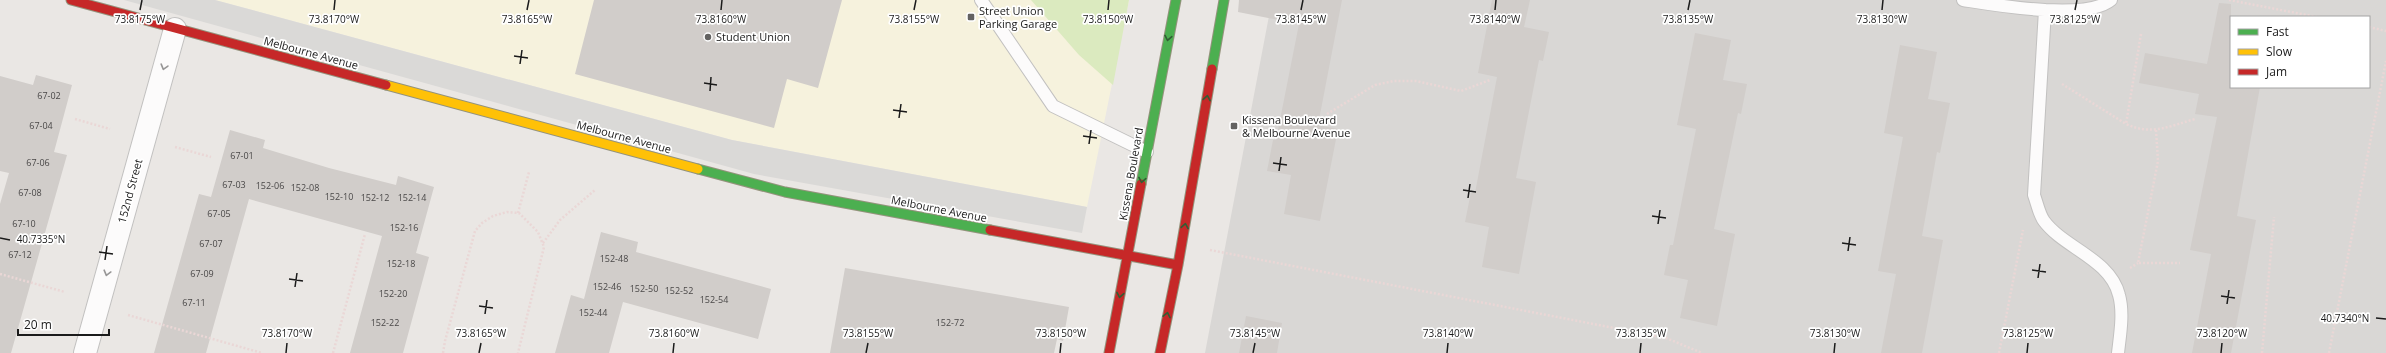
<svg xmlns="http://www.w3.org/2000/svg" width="2386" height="353" viewBox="0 0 2386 353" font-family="'Open Sans',sans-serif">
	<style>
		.residential { fill: #d9d7d5; fill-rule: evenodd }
		.education { fill: #f6f2dd }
		.grass { fill: #dbeabf }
		.parking { fill: #dad9d7 }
		.building { fill: #d1cdca }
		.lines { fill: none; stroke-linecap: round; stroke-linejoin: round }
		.lane-casing { stroke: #c2c1c0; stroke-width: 14 }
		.street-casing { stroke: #c2c1c0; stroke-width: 24 }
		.fast-casing { stroke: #94937c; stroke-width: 11 }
		.slow-casing { stroke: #94937c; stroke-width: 11 }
		.jam-casing { stroke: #94937c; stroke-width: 11 }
		.path { stroke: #ead7d6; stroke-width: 2.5; stroke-dasharray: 2 2; stroke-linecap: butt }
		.lane { stroke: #fcfbfb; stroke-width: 12 }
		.street { stroke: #fcfbfb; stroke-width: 22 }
		.fast { stroke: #4caf50; stroke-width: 9 }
		.slow { stroke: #ffc107; stroke-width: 9 }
		.jam { stroke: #c62828; stroke-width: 9 }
		.oneway { stroke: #315e33 }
		.oneway2 { stroke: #979696 }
		.ticks { fill: none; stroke: #1b1b1b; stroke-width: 1.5 }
		.poi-dot { fill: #636261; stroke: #fff; stroke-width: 1.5 }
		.labels { text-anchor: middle; stroke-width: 3.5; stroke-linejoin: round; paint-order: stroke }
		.number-label { font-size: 9px; fill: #4a4848 }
		.poi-label { font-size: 11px; fill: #1b1b1b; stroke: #fff; text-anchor: start }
		.street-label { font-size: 11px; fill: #1b1b1b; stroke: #fff }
		.ticks-label { font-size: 10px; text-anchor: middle; fill: #1b1b1b; stroke: #fff; stroke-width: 3.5; stroke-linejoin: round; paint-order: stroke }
	</style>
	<rect width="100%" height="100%" fill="#eae7e4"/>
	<!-- residential -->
	<path class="residential" d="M1272 0H2386V353H1205ZM2231 17H2369V87H2231Z"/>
	<!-- education -->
	<path class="education" d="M215 0H1129L1087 207 732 140Z"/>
	<!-- grass -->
	<path class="grass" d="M1031 0H1129L1113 85 1079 55Z"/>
	<!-- parking -->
	<path class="parking" d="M124 0H215L732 140 1087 207 1082 233 754 174Z"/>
	<!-- building -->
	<path class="building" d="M594 0H842L818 88 787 79 774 128 575 74Z
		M1239 0H1342L1318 125 1338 129 1320 221 1284 214 1291 175 1267 171 1273 140H1276L1299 24 1238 12Z
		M1492 0H1530L1524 27 1549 32 1543 61 1539 60 1516 178 1536 182 1519 274 1482 267 1489 227 1465 222 1471 192 1475 193 1497 77 1478 73Z
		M2219 3 2231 4V87H2260L2237 216 2256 220 2231 353H2192L2211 254 2190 250 2217 117 2195 114 2199 94 2139 83 2145 53 2207 64Z
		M1695 33 1731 40 1723 80 1747 84 1741 114 1738 113 1714 229 1735 234 1717 326 1680 318 1688 280 1664 275 1670 245H1673L1696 129 1677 125Z
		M1900 45 1937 52 1928 99 1950 103 1940 153 1937 152 1922 236 1943 240 1922 353H1881L1896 274 1878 271 1903 137 1884 133Z
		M36 75 72 85 54 152 67 155 11 353H0V204L9 173 0 171V76L33 85Z
		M230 130 265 140 263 148 329 168 396 185 398 176 434 187 416 253 429 257 403 353H350L382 236 249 199 206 353H154L199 194 211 197Z
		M601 232 638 242 636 252 771 289 758 339 623 302 609 353H555L571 295 584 299Z
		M845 268 1069 307 1063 341 1057 339 1054 353H830Z
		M1246 316 1282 323 1277 353H1239Z"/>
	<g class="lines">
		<!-- lane casing -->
		<g class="lane-casing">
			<path id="lane" d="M981 0 1053 106 1147 152
				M1963 0C1995 5 2086 21 2111 0
				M2045 10 2034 195C2037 203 2039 214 2044 221 2064 248 2110 259 2119 295 2124 313 2120 335 2118 353"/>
		</g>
		<!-- street casing -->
		<g class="street-casing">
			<path id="street" d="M85 353 175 29"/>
		</g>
		<!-- fast casing -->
		<g class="fast-casing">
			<path id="fast" d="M1212 69 1224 0
				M698 169 785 192 990 230
				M1141 184 1176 0"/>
		</g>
		<!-- slow casing -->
		<g class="slow-casing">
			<path id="slow" d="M386 85 698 169"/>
		</g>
		<!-- jam casing -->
		<g class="jam-casing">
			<path id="jam" d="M71 0 386 85
				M990 230 1178 265
				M1109 353 1141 184
				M1160 353 1178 265 1212 69"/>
		</g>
		<!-- path -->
		<path class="path" d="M2229 0 2317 17
			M2369 27 2386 31
			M2141 34 2126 124C2151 136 2170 126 2195 119
			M2062 84 2126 124
			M1327 114 1375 85 1394 81H1416L1461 91 1490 80
			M75 119 110 129
			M2156 130 2158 161 2138 263H2180
			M175 147 211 157
			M518 213 529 172
			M543 243 560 220 595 190
			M1210 250 1666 338 1702 353
			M2130 268 2138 263
			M0 274 65 292
			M128 315 262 353
			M333 353 365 234
			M443 353 445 341 475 231 482 223 493 216 507 212 519 213 538 232 544 247 518 353
			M1999 353 2023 230
			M2262 353 2274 217
			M2329 353 2386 61"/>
		<!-- lane -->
		<use href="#lane" class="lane"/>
		<!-- street -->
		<use href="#street" class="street"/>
		<!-- fast -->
		<use href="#fast" class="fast"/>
		<!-- slow -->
		<use href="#slow" class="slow"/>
		<!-- jam -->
		<use href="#jam" class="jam"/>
	</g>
	<!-- one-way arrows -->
	<defs><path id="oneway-chevron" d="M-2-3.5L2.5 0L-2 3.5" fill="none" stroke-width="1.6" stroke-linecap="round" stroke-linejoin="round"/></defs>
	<g class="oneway">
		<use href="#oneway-chevron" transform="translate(1168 38) rotate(101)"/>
		<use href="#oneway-chevron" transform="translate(1207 98) rotate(-80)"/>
		<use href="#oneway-chevron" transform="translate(1142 180) rotate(100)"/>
		<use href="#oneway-chevron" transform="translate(1185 226) rotate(-80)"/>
		<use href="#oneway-chevron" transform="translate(1120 295) rotate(101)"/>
		<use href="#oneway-chevron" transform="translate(1167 315) rotate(-78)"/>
	</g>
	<g class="oneway2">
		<use href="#oneway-chevron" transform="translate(164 67) rotate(106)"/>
		<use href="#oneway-chevron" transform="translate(107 273) rotate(105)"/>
	</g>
	<!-- ticks -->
	<path class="ticks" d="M140 10 142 0M334 10 335 0M527 10 529 0M721 10 722 0M914 10 916 0M1108 10 1109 0M1301 10 1303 0M1495 10 1496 0M1688 10 1690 0M1882 10 1883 0M2075 10 2077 0M514 56 528 58M520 64 522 50M704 83 717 85M710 91 711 77M893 110 907 112M899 118 901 104M1083 136 1097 138M1089 144 1091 130M1273 163 1287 165M1279 171 1281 157M1463 190 1476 192M1468 198 1470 184M1652 216 1666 218M1658 224 1660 210M0 238 10 240M1842 243 1856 245M1848 251 1850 237M99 252 113 254M105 260 107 246M2032 270 2046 272M2038 278 2040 264M289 279 303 281M295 287 297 273M2221 296 2235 298M2227 304 2229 290M479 306 493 308M485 314 487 300M2376 318 2386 319M286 353 287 343M479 353 481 343M673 353 674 343M866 353 868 343M1060 353 1061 343M1253 353 1255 343M1447 353 1448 343M1640 353 1641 343M1834 353 1835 343M2027 353 2028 343M2221 353 2222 343"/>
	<!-- markers -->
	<g class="poi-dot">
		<rect x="967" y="13" width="8" height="8" rx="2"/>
		<circle cx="708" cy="37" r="4"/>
		<rect x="1230" y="122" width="8" height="8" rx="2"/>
	</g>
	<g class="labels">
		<!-- number labels -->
		<g class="number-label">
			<text x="49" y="99">67-02</text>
			<text x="41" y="129">67-04</text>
			<text x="242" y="159">67-01</text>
			<text x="38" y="166">67-06</text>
			<text x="234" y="188">67-03</text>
			<text x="270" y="189">152-06</text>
			<text x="305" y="191">152-08</text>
			<text x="30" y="196">67-08</text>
			<text x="339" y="200">152-10</text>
			<text x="375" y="201">152-12</text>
			<text x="412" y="201">152-14</text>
			<text x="219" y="217">67-05</text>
			<text x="24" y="227">67-10</text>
			<text x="404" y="231">152-16</text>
			<text x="211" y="247">67-07</text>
			<text x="20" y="258">67-12</text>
			<text x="614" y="262">152-48</text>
			<text x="401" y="267">152-18</text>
			<text x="202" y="277">67-09</text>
			<text x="607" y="290">152-46</text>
			<text x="644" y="292">152-50</text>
			<text x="679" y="294">152-52</text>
			<text x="393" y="297">152-20</text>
			<text x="714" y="303">152-54</text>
			<text x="194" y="306">67-11</text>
			<text x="593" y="316">152-44</text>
			<text x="385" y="326">152-22</text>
			<text x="950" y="326">152-72</text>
		</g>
		<!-- poi labels -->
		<g class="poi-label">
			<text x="979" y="15">Street Union<tspan x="979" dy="13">Parking Garage</tspan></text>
			<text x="716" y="41">Student Union</text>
			<text x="1242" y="124">Kissena Boulevard<tspan x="1242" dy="13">&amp; Melbourne Avenue</tspan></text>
		</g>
		<!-- street labels -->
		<g class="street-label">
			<text transform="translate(311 53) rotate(15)" y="4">Melbourne Avenue</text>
			<text transform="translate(624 137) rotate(15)" y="4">Melbourne Avenue</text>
			<text transform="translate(1131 174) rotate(-80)" y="4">Kissena Boulevard</text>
			<text transform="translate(130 191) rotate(-75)" y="4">152nd Street</text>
			<text transform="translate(939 209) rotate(11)" y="4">Melbourne Avenue</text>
		</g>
	</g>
	<g class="ticks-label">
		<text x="140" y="23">73.8175°W</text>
		<text x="334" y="23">73.8170°W</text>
		<text x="527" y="23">73.8165°W</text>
		<text x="721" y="23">73.8160°W</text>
		<text x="914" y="23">73.8155°W</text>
		<text x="1108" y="23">73.8150°W</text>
		<text x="1301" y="23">73.8145°W</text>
		<text x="1495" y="23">73.8140°W</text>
		<text x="1688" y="23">73.8135°W</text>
		<text x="1882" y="23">73.8130°W</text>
		<text x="2075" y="23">73.8125°W</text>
		<text x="41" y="243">40.7335°N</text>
		<text x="2345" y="322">40.7340°N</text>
		<text x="287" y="337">73.8170°W</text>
		<text x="481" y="337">73.8165°W</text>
		<text x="674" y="337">73.8160°W</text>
		<text x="868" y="337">73.8155°W</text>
		<text x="1061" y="337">73.8150°W</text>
		<text x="1255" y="337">73.8145°W</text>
		<text x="1448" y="337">73.8140°W</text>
		<text x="1641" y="337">73.8135°W</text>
		<text x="1835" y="337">73.8130°W</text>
		<text x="2028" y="337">73.8125°W</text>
		<text x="2222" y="337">73.8120°W</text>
	</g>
	<!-- legend -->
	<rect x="2230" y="16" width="140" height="72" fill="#ffffff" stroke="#a4a4a4"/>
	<rect x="2238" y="29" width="20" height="6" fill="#4caf50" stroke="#a4a4a4"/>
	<text x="2266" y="36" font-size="12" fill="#1b1b1b">Fast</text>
	<rect x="2238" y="49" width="20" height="6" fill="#ffc107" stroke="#a4a4a4"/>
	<text x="2266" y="56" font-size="12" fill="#1b1b1b">Slow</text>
	<rect x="2238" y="69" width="20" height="6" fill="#c62828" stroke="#a4a4a4"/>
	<text x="2266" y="76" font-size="12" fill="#1b1b1b">Jam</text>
	<!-- scale -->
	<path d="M18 329v6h91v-6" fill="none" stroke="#1b1b1b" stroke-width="2"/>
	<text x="24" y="329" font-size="12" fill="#1b1b1b" stroke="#ffffff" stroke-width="3" paint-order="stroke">20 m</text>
</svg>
